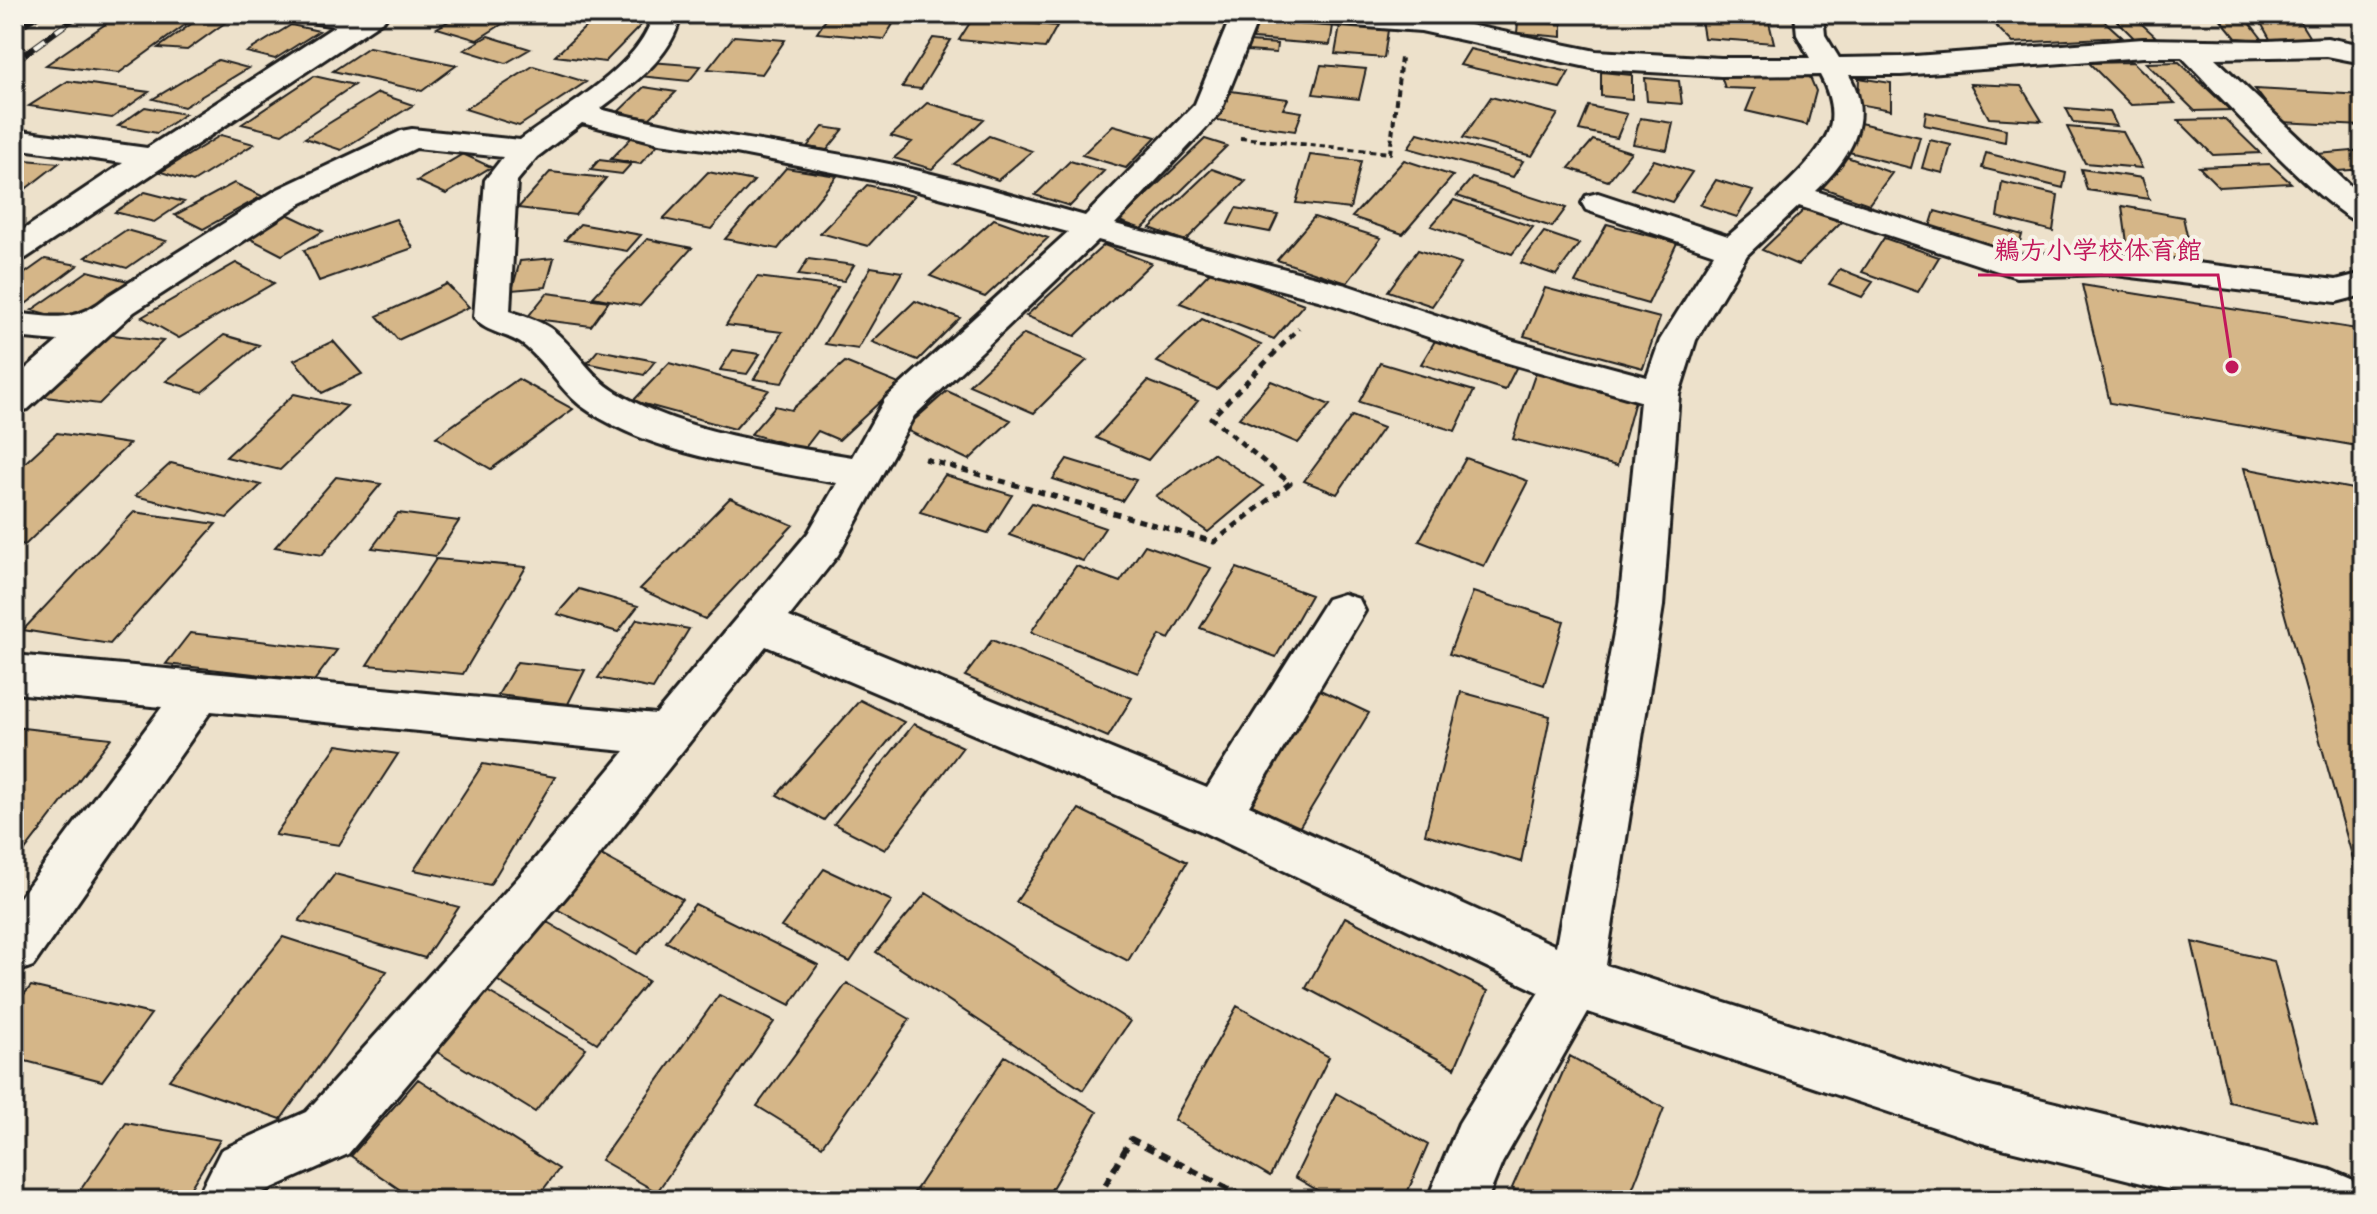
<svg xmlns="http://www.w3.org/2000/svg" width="2377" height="1214" viewBox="0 0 2377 1214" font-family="Delius,'Klee One',sans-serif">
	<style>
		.building { fill: #d5b688; stroke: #1c1c1c; stroke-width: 2 }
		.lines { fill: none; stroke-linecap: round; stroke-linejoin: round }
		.minor-casing { stroke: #1c1c1c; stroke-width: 6 }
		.path-far2 { stroke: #1c1c1c; stroke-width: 4; stroke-dasharray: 6 4; stroke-linecap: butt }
		.path-far1 { stroke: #1c1c1c; stroke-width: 5; stroke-dasharray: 7 6; stroke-linecap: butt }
		.path { stroke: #1c1c1c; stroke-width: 6; stroke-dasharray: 10 7; stroke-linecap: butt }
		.minor { fill: #f7f3e8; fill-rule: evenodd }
		.rail-casing { stroke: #1c1c1c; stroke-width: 6 }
		.rail { stroke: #f7f3e8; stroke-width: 4; stroke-dasharray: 13; stroke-linecap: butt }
		.leader { fill: none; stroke: #c2185b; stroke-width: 3 }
		.callout-dot { fill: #c2185b; stroke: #f7f3e8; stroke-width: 3 }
		.callout-label { font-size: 26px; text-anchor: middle; font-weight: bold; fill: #c2185b; stroke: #f7f3e8; stroke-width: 8; stroke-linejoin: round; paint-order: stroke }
	</style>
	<rect width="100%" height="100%" fill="#ede1cb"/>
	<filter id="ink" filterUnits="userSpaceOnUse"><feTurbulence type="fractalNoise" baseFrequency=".0125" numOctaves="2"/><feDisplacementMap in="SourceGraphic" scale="16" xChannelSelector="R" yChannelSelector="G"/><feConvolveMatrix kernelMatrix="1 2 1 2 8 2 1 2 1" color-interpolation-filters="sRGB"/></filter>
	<g filter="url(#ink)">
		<!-- building -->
		<path class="building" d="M120 14H200L119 73 46 65Z
			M205 14 236 15 187 50 158 48Z
			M461 14H518L477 40 437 28Z
			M687 14H763L758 20Z
			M852 14H917L911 23 850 17Z
			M1449 14H1490L1484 23Z
			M1517 14H1564V20L1517 16Z
			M1700 14H1767L1774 43 1704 38Z
			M2110 14H2131L2156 37 2134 38Z
			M2256 14H2295L2313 43 2270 39Z
			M597 16 645 21 605 62 555 56Z
			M2099 16 2122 37 2013 43 1991 21Z
			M2219 17 2246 18 2263 40 2236 38Z
			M827 18 893 24 884 39 817 33Z
			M973 18 1057 26 1045 48 959 40Z
			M1258 20 1333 26 1330 45 1253 39Z
			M1518 21 1562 24V37L1517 33Z
			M291 25 319 31 275 59 247 52Z
			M1340 26 1388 30 1384 58 1335 54Z
			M488 36 530 49 506 63 464 50Z
			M734 36 785 40 762 74 708 69Z
			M933 38 951 40 921 89 902 87Z
			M1249 42 1277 44 1276 53 1247 51Z
			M369 47 457 65 422 91 333 71Z
			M1470 49 1569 72 1560 88 1460 65Z
			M218 60 248 68 184 107 153 99Z
			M651 62 701 66 689 81 639 76Z
			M2133 62 2175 103 2131 105 2089 63Z
			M2179 62 2230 110 2195 111 2146 63Z
			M1321 65 1366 69 1359 99 1313 94Z
			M533 66 586 82 519 126 465 109Z
			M1601 72 1632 75V99L1601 96Z
			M1720 73 1810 77 1816 91 1807 125 1746 111 1755 89 1725 88Z
			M314 76 354 85 282 134 242 124Z
			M1645 78 1679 81 1682 104 1647 101Z
			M1859 78 1891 83V110L1858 104Z
			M68 81 149 92 112 118 29 106Z
			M1970 84 2021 86 2042 121 1989 118Z
			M644 87 676 92 650 118 617 113Z
			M2255 89 2363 95V126L2280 122Z
			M1231 91 1288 99 1283 109 1302 112 1295 131 1217 120Z
			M378 93 413 105 341 150 305 138Z
			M1491 97 1558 114 1532 156 1463 138Z
			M927 103 984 119 932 169 894 158 912 142 891 136Z
			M1589 106 1627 114 1617 138 1579 130Z
			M145 107 185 114 157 133 118 126Z
			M2066 108 2110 112 2117 126 2073 122Z
			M1926 112 2006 129 2005 142 1924 125Z
			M1640 118 1673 123 1667 150 1633 144Z
			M2225 119 2260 153 2213 155 2178 120Z
			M1860 123 1920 137 1911 168 1849 152Z
			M1113 125 1156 137 1126 168 1082 155Z
			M823 127 843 130 827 150 807 147Z
			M2067 127 2123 132 2142 168 2085 163Z
			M1418 133 1523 161 1513 177 1408 148Z
			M221 135 254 144 193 182 161 172Z
			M989 136 1032 151 998 180 954 164Z
			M632 137 661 141 640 164 611 159Z
			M1205 139 1227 146 1142 229 1119 221Z
			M1593 140 1631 152 1608 181 1569 168Z
			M1930 140 1951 145 1943 173 1922 168Z
			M2363 150V169L2338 171 2317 154Z
			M1986 153 2066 173 2063 188 1982 168Z
			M463 154 491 167 446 194 417 181Z
			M1310 155 1361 161 1350 209 1296 203Z
			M1844 156 1892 173 1869 204 1820 187Z
			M14 159 59 163 14 198Z
			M599 160 631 164 622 174 590 170Z
			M1404 160 1453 176 1403 234 1352 217Z
			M1654 160 1692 172 1672 202 1632 189Z
			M1070 161 1104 171 1070 206 1035 195Z
			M2270 164 2291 183 2219 187 2199 167Z
			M786 168 837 176 778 249 725 239Z
			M1212 169 1246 181 1185 241 1150 228Z
			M2081 169 2142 178 2149 199 2087 190Z
			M550 172 606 178 575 215 518 208Z
			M708 172 754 181 711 229 663 219Z
			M1472 178 1566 208 1552 227 1457 196Z
			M1716 180 1753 191 1737 217 1700 205Z
			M2002 182 2058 195 2053 231 1997 217Z
			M234 183 262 196 203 229 175 215Z
			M867 185 914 196 868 246 820 233Z
			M145 192 184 202 154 222 115 212Z
			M1454 200 1533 227 1512 254 1431 226Z
			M2122 206 2183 217 2193 263 2128 250Z
			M1236 208 1278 215 1270 232 1228 224Z
			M1806 208 1841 222 1798 265 1762 250Z
			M1935 211 2022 235 2016 255 1929 230Z
			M287 214 323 231 282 255 247 237Z
			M1314 217 1381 238 1347 283 1277 260Z
			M396 219 413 248 319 281 304 250Z
			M994 219 1048 238 985 297 930 276Z
			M580 224 641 235 627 251 565 240Z
			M1607 224 1677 243 1648 304 1575 283Z
			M126 230 166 241 127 268 86 257Z
			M1544 232 1579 244 1556 275 1521 263Z
			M1884 238 1939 257 1918 292 1862 272Z
			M647 239 692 248 640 306 593 297Z
			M1104 245 1151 263 1075 336 1026 316Z
			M1418 250 1461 264 1432 306 1388 291Z
			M554 258 546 287 512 290 520 261Z
			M45 259 78 265 19 309 14 308V281Z
			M808 259 854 265 844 281 798 275Z
			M236 263 274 283 179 338 142 317Z
			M871 267 902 272 858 349 825 344Z
			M1840 269 1873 282 1862 297 1829 284Z
			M1212 270 1304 304 1274 339 1180 303Z
			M88 271 132 282 76 322 32 310Z
			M757 277 838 287 782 383 754 379 782 332 726 325Z
			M447 284 469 307 398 340 377 316Z
			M2082 285 2363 330V447L2110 403Z
			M1545 288 1660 318 1643 368 1524 336Z
			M547 293 609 301 591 326 527 318Z
			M915 301 960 318 918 360 872 342Z
			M1202 319 1261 345 1217 389 1157 362Z
			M105 334 163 341 99 404 38 396Z
			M1024 334 1087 360 1034 413 969 385Z
			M224 335 259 345 202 392 166 381Z
			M333 341 362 374 322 393 294 360Z
			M1435 341 1517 366 1505 390 1421 364Z
			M598 350 655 361 644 375 587 363Z
			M733 350 760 354 747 374 720 370Z
			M845 362 899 384 839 440 818 431 804 449 751 434 775 406 791 410Z
			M669 363 769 390 735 429 633 401Z
			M1380 363 1474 391 1455 431 1359 402Z
			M1536 372 1636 397 1617 466 1513 439Z
			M518 379 573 409 491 469 436 437Z
			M1148 381 1198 401 1148 460 1096 438Z
			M1271 381 1330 405 1298 443 1239 418Z
			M947 391 1011 420 969 460 904 429Z
			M294 394 347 406 280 470 226 457Z
			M1352 416 1383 428 1337 494 1304 481Z
			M57 433 129 444 25 545 14 543V473Z
			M1213 453 1263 486 1208 532 1156 496Z
			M1466 458 1528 481 1484 566 1419 541Z
			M1067 459 1136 480 1122 501 1053 479Z
			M171 463 261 485 227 518 135 496Z
			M2244 468 2363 491V895Z
			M945 475 1012 495 988 533 920 512Z
			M336 477 381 484 322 555 275 547Z
			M730 498 793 525 705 619 640 589Z
			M1032 503 1105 528 1083 561 1009 535Z
			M134 512 216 524 110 644 23 630Z
			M398 513 459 521 436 556 372 548Z
			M1145 545 1211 568 1169 639 1160 635 1138 673 1031 632 1076 566 1120 582Z
			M436 559 526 567 463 674 367 665Z
			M1237 568 1311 595 1276 657 1200 628Z
			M579 589 638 606 618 632 557 614Z
			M1473 592 1564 621 1544 685 1449 654Z
			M637 619 689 629 653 689 598 678Z
			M190 633 337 650 314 681 166 664Z
			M992 640 1132 698 1108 737 965 676Z
			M517 662 585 670 568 704 498 695Z
			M1318 689 1369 713 1299 828 1246 802Z
			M1461 692 1550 716 1521 862 1425 834Z
			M860 700 904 722 824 820 777 795Z
			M914 724 963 747 885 850 834 824Z
			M14 727 111 738 14 865Z
			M337 745 398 754 339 845 275 835Z
			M483 764 555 777 490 885 414 870Z
			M1079 809 1187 862 1128 961 1016 902Z
			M601 855 682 899 637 954 555 908Z
			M824 869 892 901 850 962 781 927Z
			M335 874 459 907 425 958 299 921Z
			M926 893 1130 1021 1083 1090 876 952Z
			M695 904 818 965 790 1005 666 942Z
			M1345 917 1488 991 1455 1068 1306 988Z
			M547 922 648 981 597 1043 495 979Z
			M283 937 387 971 281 1119 169 1080Z
			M2192 942 2274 961 2317 1123 2229 1102Z
			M847 983 910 1019 822 1146 757 1106Z
			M31 986 151 1014 102 1081 14 1058V1006Z
			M485 990 586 1048 535 1112 434 1050Z
			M719 995 774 1022 657 1192 601 1160Z
			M1237 1006 1329 1057 1270 1176 1174 1120Z
			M1005 1056 1097 1112 1045 1200H909Z
			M1570 1056 1664 1108 1628 1200H1531L1512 1188Z
			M418 1079 559 1169 535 1200H415L351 1156Z
			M1336 1093 1428 1145 1404 1200H1334L1295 1177Z
			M126 1123 220 1140 183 1200H103L77 1195Z"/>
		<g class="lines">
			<!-- minor casing -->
			<g class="minor-casing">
				<path id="minor" d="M294 14H388L384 20 26 258 14 261V236L123 163 14 148V130L147 148 335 26 298 20Z
					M653 14H681C673 57 633 84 600 109 695 134 793 144 889 164 955 178 1020 198 1085 216L1195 104 1232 14H1260L1220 113 1115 224 1346 285 1510 340 1647 377 1660 340 1714 254 1586 210 1582 203 1586 196 1598 193 1728 236C1755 212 1826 157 1831 122 1833 105 1828 90 1820 75L1721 76 1596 69 1421 31 1298 22 1288 20 1284 14 1421 15 1596 51 1721 58H1810L1797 35 1795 14H1823L1825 35 1839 58 1901 57 2143 39 2268 41 2327 38 2363 45V63L2327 56 2215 58 2363 198V224C2327 215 2215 90 2182 57H2143L1901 75H1849C1875 119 1850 158 1816 191L2018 255 2107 252 2336 280 2363 273V295L2336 302 2107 274 2016 277 1799 206 1747 255 1696 340 1679 394 1663 606 1606 965 1982 1085 2330 1170 2351 1179 2360 1200H2210L1982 1143 1588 1012 1502 1163 1487 1200H1427L1459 1123 1539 992 1199 830 766 646 571 891 348 1154 263 1192 259 1200H196L221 1150 306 1112 535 859 625 751 211 711 33 966 14 973V905L162 707 14 693V655L656 714 808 533 837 483C756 468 648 455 580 405 559 388 546 364 526 347 510 333 485 334 474 317L485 180 503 157 416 148 302 203 134 312 28 409 14 413V379L58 341 14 337V313C53 317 76 324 108 296L278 189 401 131 412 129 520 140C560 110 642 66 653 14ZM582 123 659 143 736 153 888 183 1068 232 885 399 852 457C771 443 687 434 616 392 589 376 575 346 550 328 538 320 523 316 510 311L517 181 537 157ZM1098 240 1322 301 1484 356 1640 401 1619 606 1556 946 1249 806 1365 611 1359 599 1343 594 1327 599 1207 788 789 617 838 555 914 416Z"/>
			</g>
			<!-- path-far2 -->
			<path class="path-far2" d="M1240 138 1390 153 1401 58"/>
			<!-- path-far1 -->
			<path class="path-far1" d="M925 459 1214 542 1290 483 1211 418 1299 328"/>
			<!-- path -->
			<path class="path" d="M1097 1200 1131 1139 1251 1200"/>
			<!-- minor -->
			<use href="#minor" class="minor"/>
			<!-- rail casing -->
			<g class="rail-casing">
				<path id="rail" d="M14 30 41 14
					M14 62 80 14"/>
			</g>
			<!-- rail -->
			<use href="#rail" class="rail"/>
		</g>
	</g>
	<!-- callouts -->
	<path class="leader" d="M2232 367L2218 275H1978"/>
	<circle class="callout-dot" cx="2232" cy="367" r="8"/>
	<g class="callout-label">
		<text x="2098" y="259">鵜方小学校体育館</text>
	</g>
	<!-- margin -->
	<rect width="2377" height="1214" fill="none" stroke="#f7f3e8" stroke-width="48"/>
	<rect x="24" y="24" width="2329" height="1166" fill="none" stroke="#1c1c1c" stroke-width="3" filter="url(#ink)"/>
</svg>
